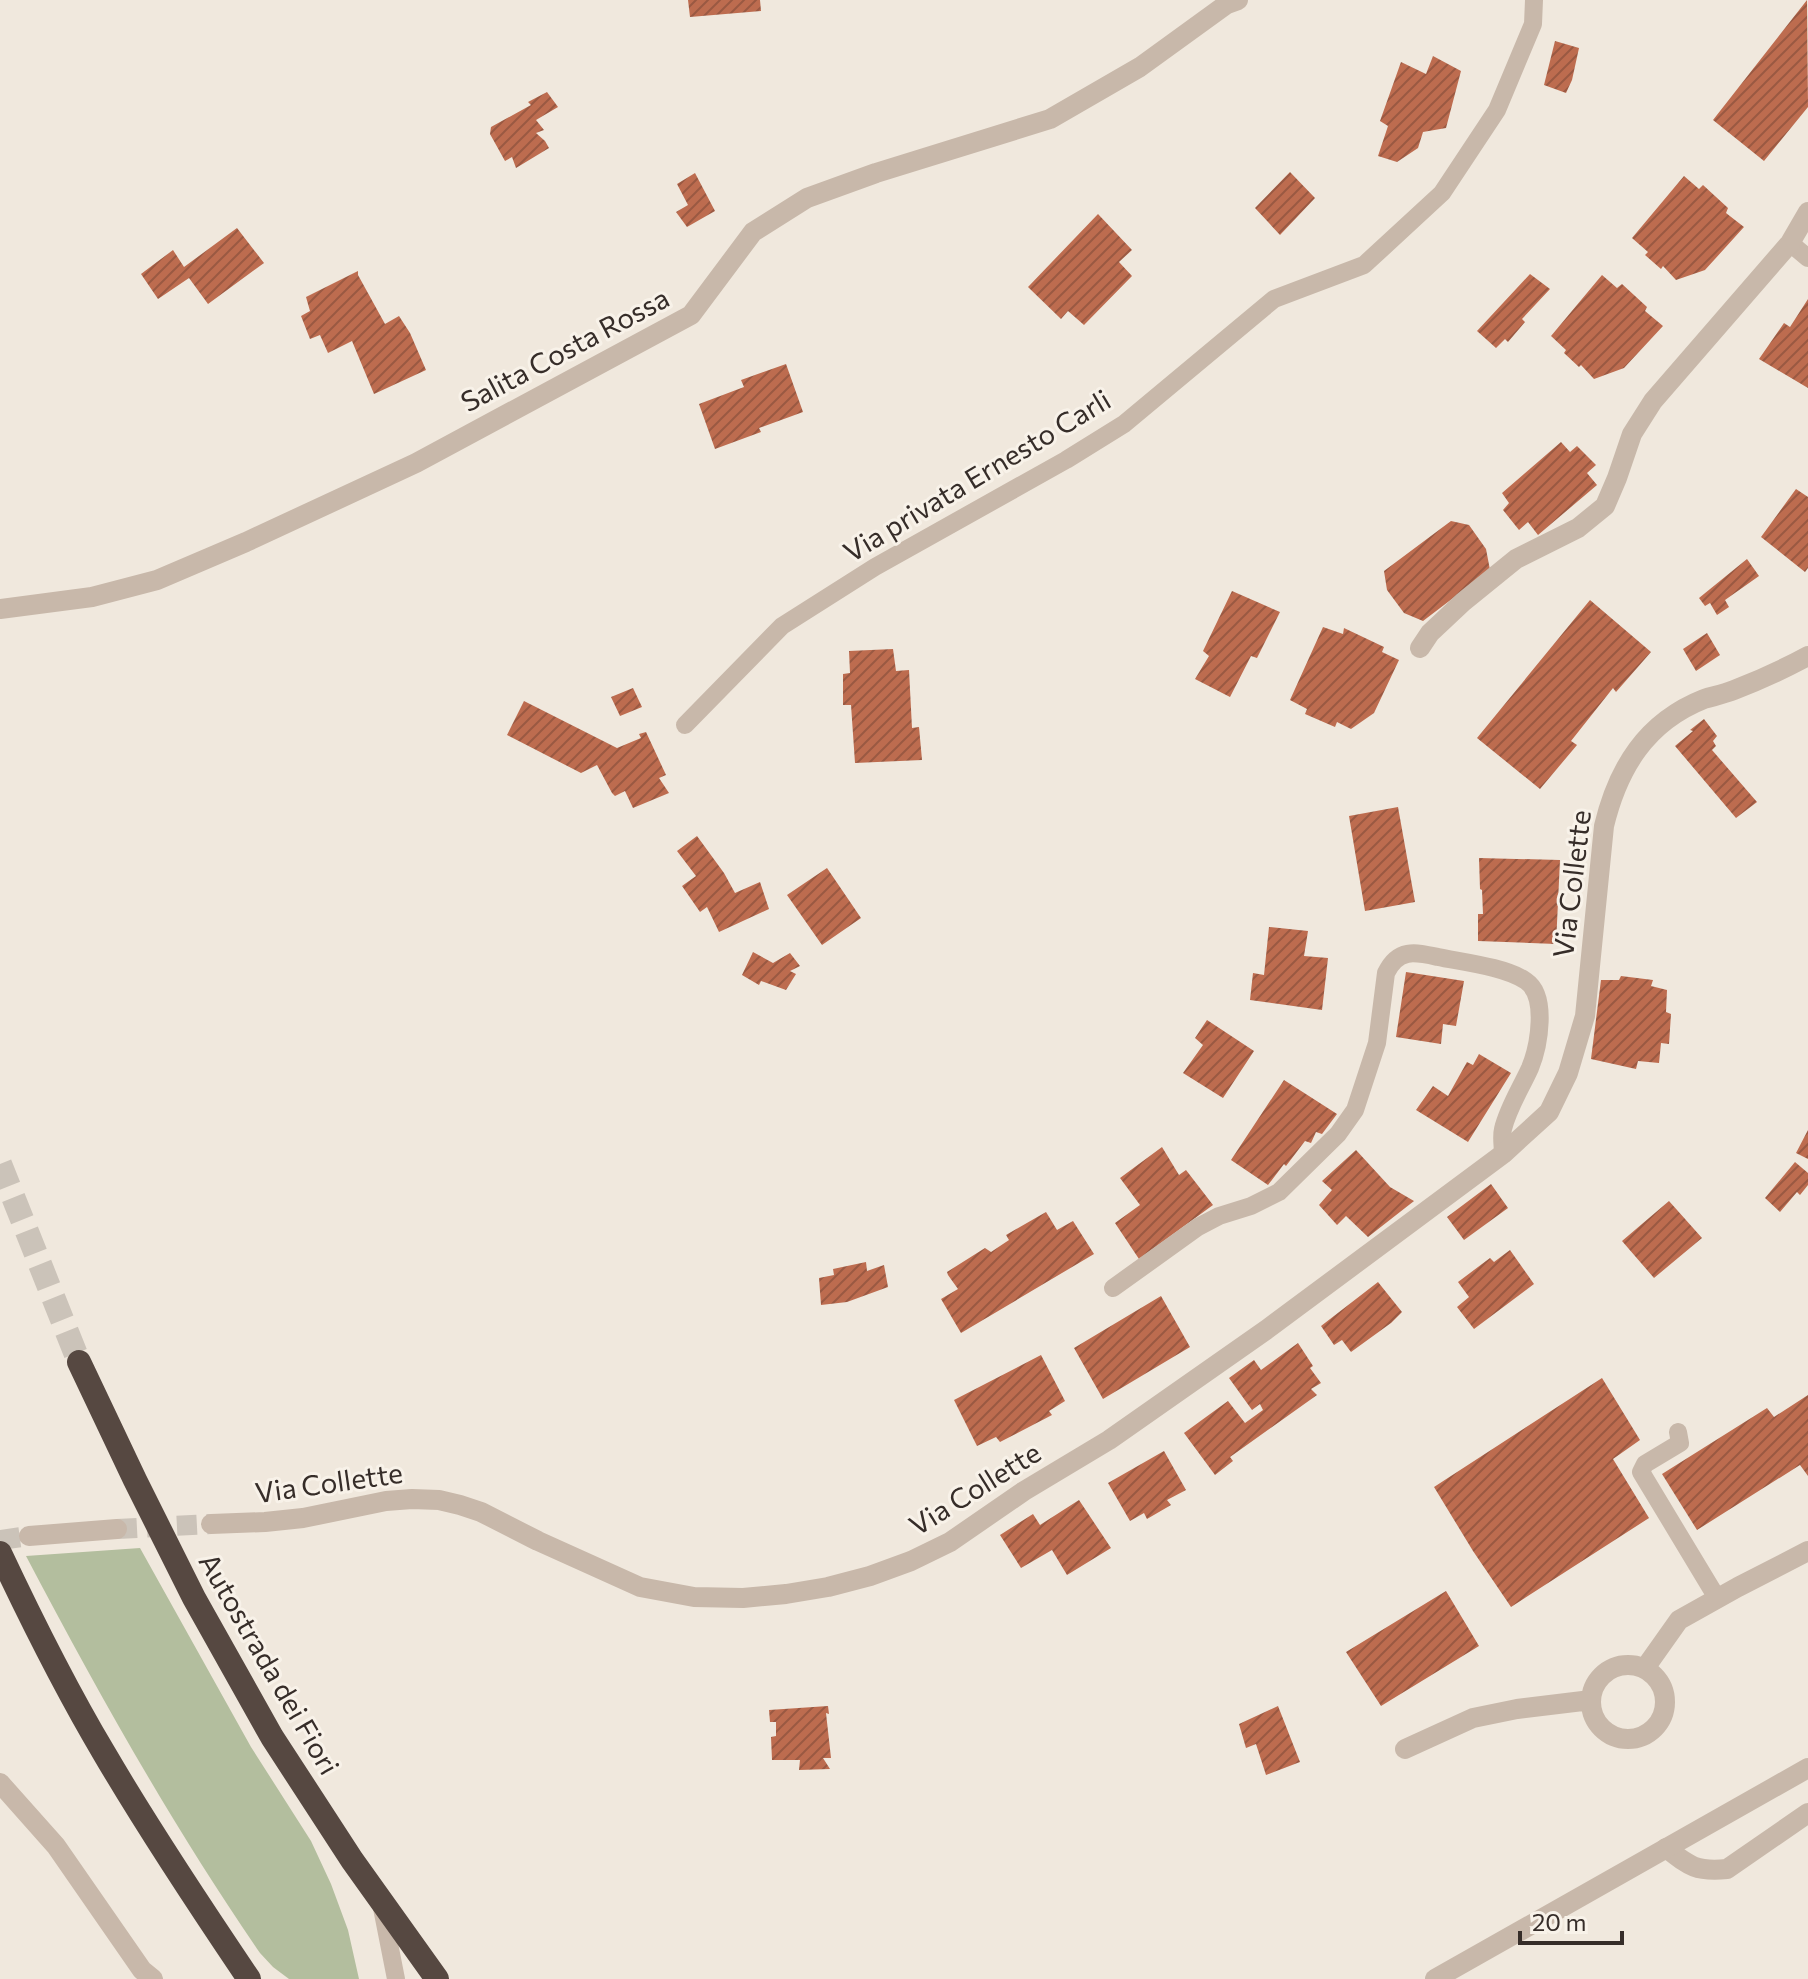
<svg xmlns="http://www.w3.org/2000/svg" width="1808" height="1979" viewBox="0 0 1808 1979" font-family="Commissioner,sans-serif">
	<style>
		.green { fill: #b3be9e }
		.building { fill: url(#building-hatch) }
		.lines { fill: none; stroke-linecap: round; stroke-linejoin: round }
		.tertiary-tunnel { stroke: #cbc3b9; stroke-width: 20; stroke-dasharray: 20 10; stroke-linecap: butt }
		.motorway-tunnel { stroke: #cbc3b9; stroke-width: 24; stroke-dasharray: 24 12; stroke-linecap: butt }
		.service { stroke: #c8b8aa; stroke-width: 18 }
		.minor { stroke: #c8b8aa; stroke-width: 20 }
		.tertiary { stroke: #c8b8aa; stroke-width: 20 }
		.motorway { stroke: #564841; stroke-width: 24 }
		.labels { text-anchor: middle; stroke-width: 6; stroke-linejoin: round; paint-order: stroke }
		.street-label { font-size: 28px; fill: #362d29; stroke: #f8f2e9 }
	</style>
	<defs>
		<pattern id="building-hatch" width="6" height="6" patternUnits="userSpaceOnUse" patternTransform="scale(2)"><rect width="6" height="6" fill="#bd6c4f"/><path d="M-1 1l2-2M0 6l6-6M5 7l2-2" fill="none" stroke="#9a5942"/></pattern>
	</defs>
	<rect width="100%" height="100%" fill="#f0e8dd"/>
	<!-- green -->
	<path class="green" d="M140 1548 251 1747 311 1841 331 1884 348 1930 359 1979H289L273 1967 260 1953C172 1825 98 1693 26 1556Z"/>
	<!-- building -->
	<path class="building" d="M688 0H760L761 11 690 17Z
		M1807 0 1808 107 1764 161 1713 120Z
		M1555 41 1579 48 1572 80 1566 93 1544 85Z
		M1433 56 1461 71 1446 128 1423 132 1418 148 1397 162 1378 156 1388 126 1380 121 1401 62 1426 74Z
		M547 92 558 107 536 120 544 130 536 133 545 141 549 148 516 168 512 157 505 161 490 134 491 127 531 105 528 102Z
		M1290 172 1315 198 1280 235 1255 208Z
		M695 173 715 211 687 227 676 212 688 205 677 184Z
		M1684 176 1699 189 1703 185 1728 208 1726 213 1744 227 1705 270 1676 280 1663 266 1661 269 1645 255 1648 252 1632 238Z
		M1098 214 1132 250 1119 262 1132 276 1084 325 1068 311 1061 319 1028 287Z
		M237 228 264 263 208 304 189 278 158 299 141 274 173 250 184 267Z
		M358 271V275L385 324 399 316 410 333 426 370 374 394 352 341 328 353 320 335 310 339 301 316 310 311 306 297Z
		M1530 274 1550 289 1522 319 1525 322 1508 342 1505 339 1496 348 1477 331Z
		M1602 275 1617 288 1622 284 1647 307 1645 311 1663 326 1624 368 1594 379 1581 365 1579 367 1564 353 1566 350 1551 336Z
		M1808 299V388L1759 359 1784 323 1790 327Z
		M786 364 803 412 759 428 761 432 715 449 699 404 744 387 741 380Z
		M1561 442 1570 452 1577 446 1596 465 1587 473 1597 485 1538 535 1528 522 1519 530 1503 510 1509 503 1502 493Z
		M1796 489 1808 497V568L1805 572 1761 537Z
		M1451 521 1469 525 1486 549 1490 570 1423 621 1404 613 1387 590 1384 571Z
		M1747 559 1759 576 1725 600 1729 607 1717 615 1710 603 1705 606 1699 598Z
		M1232 591 1280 612 1257 658 1251 656 1230 697 1195 679 1209 656 1203 651Z
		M1590 600 1651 652 1616 692 1613 688 1571 741 1577 745 1540 789 1477 738Z
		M1323 627 1343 634 1344 628 1384 647 1382 652 1399 660 1374 713 1351 729 1337 722 1335 727 1305 714 1307 709 1290 700Z
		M1707 633 1720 655 1696 671 1683 649Z
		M893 649 896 671 909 670 912 728 919 727 922 760 855 763 851 705H843V674L850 673 849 651Z
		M633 688 642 707 620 716 611 697Z
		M524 701 617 748 641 738 639 734 646 732 666 775 659 778 669 793 633 808 625 791 615 796 612 793 597 765 581 773 507 735Z
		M1704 719 1717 736 1713 741 1716 746 1712 750 1757 802 1736 818 1675 746 1693 731 1690 730Z
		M1398 807 1415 902 1365 911 1349 816Z
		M697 836 724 873 735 893 760 882 769 909 719 932 707 907 700 912 682 886 696 876 677 851Z
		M1479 858 1560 860 1556 944 1478 941V914H1483L1482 890 1480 889Z
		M827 868 861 918 822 945 787 895Z
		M1269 927 1308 931 1304 956 1328 958 1322 1010 1250 1000 1253 973 1264 975Z
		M753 952 773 963 790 953 800 966 790 971 796 974 786 990 761 981 759 985 742 975Z
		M1406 972 1464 981 1456 1026 1443 1024 1441 1044 1396 1037Z
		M1621 976 1653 980 1651 986 1667 990 1666 1012 1671 1014 1669 1044 1661 1043 1659 1063 1638 1061 1636 1069 1591 1059 1601 980H1619Z
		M1207 1020 1254 1051 1223 1098 1183 1073 1203 1045 1195 1038Z
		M1479 1054 1511 1073 1468 1142 1416 1110 1433 1086 1448 1096 1467 1062 1473 1065Z
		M1284 1080 1337 1114 1322 1134 1316 1132 1311 1143 1305 1141 1286 1166 1284 1164 1268 1185 1231 1160Z
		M1808 1130V1159L1796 1153Z
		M1162 1147 1179 1175 1186 1170 1213 1205 1139 1259 1115 1223 1140 1205 1120 1178Z
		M1356 1150 1390 1187 1414 1201 1368 1237 1346 1216 1337 1225 1319 1205 1332 1190 1322 1181Z
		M1795 1162 1808 1173V1185L1800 1195 1797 1192 1780 1212 1765 1198Z
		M1491 1184 1508 1208 1464 1240 1447 1217Z
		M1669 1201 1702 1238 1654 1278 1622 1241Z
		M1046 1212 1057 1230 1073 1221 1094 1254 961 1333 941 1299 958 1289 948 1275 947 1272 985 1248 991 1252 1009 1240 1006 1235Z
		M1510 1250 1534 1284 1474 1329 1457 1307 1469 1297 1458 1282 1490 1258 1494 1262Z
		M866 1262 867 1271 884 1265 888 1287 847 1302 821 1305 819 1278 834 1275 833 1269Z
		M1378 1282 1402 1312 1391 1323 1351 1352 1342 1340 1334 1345 1321 1326Z
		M1161 1296 1190 1347 1103 1399 1074 1348Z
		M1298 1343 1313 1366 1310 1368 1321 1383 1311 1389 1317 1395 1230 1457 1233 1461 1215 1475 1184 1433 1228 1401 1245 1423 1263 1410 1260 1404 1252 1410 1229 1378 1254 1360 1261 1370Z
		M1041 1355 1065 1401 1049 1411 1052 1415 1000 1442 996 1437 977 1446 954 1400Z
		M1602 1378 1640 1440 1613 1459 1649 1518 1511 1607 1473 1551 1434 1487Z
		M1808 1395V1476L1800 1465 1697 1530 1662 1474 1767 1408 1774 1417Z
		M1164 1451 1186 1490 1167 1500 1171 1505 1147 1519 1144 1513 1130 1521 1108 1483Z
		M1079 1500 1111 1548 1067 1575 1052 1550 1021 1568 1000 1535 1033 1514 1040 1525Z
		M1446 1591 1479 1646 1381 1706 1346 1652Z
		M828 1706 829 1714 826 1713 831 1758H823L830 1769 799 1770 800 1760H772L771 1737 776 1736V1722H770L769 1710Z
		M1278 1706 1300 1762 1266 1775 1256 1744 1246 1748 1239 1724Z"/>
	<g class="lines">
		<!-- tertiary-tunnel -->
		<path class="tertiary-tunnel" d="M117 1529 211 1524
			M0 1540 29 1536"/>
		<!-- motorway-tunnel -->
		<path class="motorway-tunnel" d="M0 1164 79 1362"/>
		<!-- service -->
		<path class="service" d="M1790 243 1808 258
			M685 725 782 626 875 567 1066 460 1124 424 1274 299 1364 265 1442 193 1497 110 1533 24 1534 0
			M1113 1288 1198 1227 1219 1216 1251 1206 1279 1192 1338 1134 1355 1110 1377 1043 1386 973C1398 948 1415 952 1438 957 1462 962 1506 967 1526 981 1548 996 1539 1046 1530 1068 1521 1088 1508 1108 1503 1129 1501 1137 1503 1146 1503 1154
			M1678 1432 1680 1443 1645 1464 1641 1472 1717 1598
			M381 1903 396 1979"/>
		<!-- minor -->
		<path class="minor" d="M1420 648 1430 633 1463 602 1516 559 1578 528 1605 506 1617 478 1632 434 1653 401 1790 243 1808 212
			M1591 1702a37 37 0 1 1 74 0a37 37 0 1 1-74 0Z
			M1645 1668 1679 1620 1738 1587 1808 1551
			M1405 1749 1473 1718 1517 1709 1591 1700
			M1666 1848C1689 1866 1696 1872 1727 1869L1808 1813"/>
		<!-- tertiary -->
		<path class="tertiary" d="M0 609 92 597 157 580 246 542 416 463 691 315 753 232 807 198 876 173 1050 119 1140 67 1227 4 1238 0
			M211 1524 265 1522 303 1518 386 1501 412 1499 439 1500 460 1505 481 1512 538 1541 640 1587 694 1597 743 1598 786 1594 828 1587 870 1576 911 1561 950 1542 1024 1491 1109 1440 1266 1330 1503 1154 1549 1112 1568 1073 1585 1016 1604 826C1618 768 1646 722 1704 699 1714 696 1724 694 1734 690 1760 680 1784 669 1808 656
			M29 1536 117 1529
			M0 1783 56 1846 142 1970 153 1979
			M1435 1979 1808 1768"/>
		<!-- motorway -->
		<path class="motorway" d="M79 1362 135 1480 194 1598 272 1737 352 1860 437 1979
			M0 1553C32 1621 66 1689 104 1753 149 1830 199 1905 249 1979"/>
	</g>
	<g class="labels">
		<!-- street labels -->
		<g class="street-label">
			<text transform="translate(565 350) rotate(-28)" y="10">Salita Costa Rossa</text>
			<text transform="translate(977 476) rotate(-31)" y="10">Via privata Ernesto Carli</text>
			<text transform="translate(1572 884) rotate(-83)" y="10">Via Collette</text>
			<text transform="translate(329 1483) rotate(-8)" y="10">Via Collette</text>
			<text transform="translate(975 1489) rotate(-32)" y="10">Via Collette</text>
			<text transform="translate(269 1664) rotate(60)" y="10">Autostrada dei Fiori</text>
		</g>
	</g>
	<!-- scale -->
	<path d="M1520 1931v12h102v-12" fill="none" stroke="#362d29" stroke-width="4"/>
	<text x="1532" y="1931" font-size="24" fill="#362d29" stroke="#f8f2e9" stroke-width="6" paint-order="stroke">20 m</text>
</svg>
